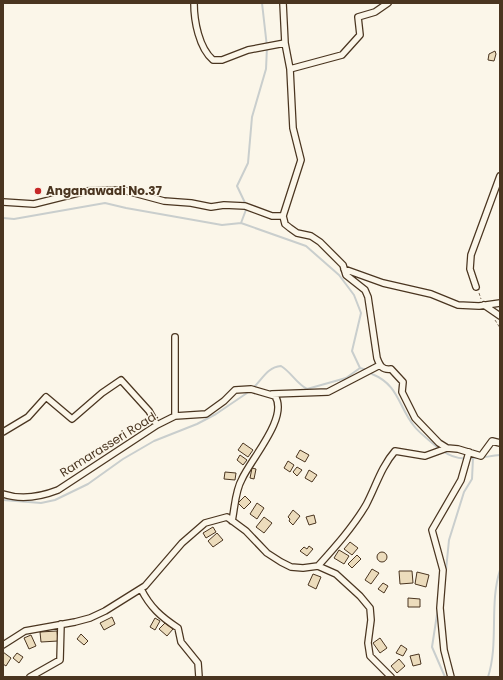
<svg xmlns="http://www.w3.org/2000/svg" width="503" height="680" viewBox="0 0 503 680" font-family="Poppins,sans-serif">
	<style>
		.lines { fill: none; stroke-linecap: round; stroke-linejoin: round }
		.stream { stroke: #c9cecd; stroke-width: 2 }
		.building { fill: #ecdcbc; stroke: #4a3520 }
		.street-casing { stroke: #4a3520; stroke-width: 8 }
		.path { stroke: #7f6f5c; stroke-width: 1; stroke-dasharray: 3 2; stroke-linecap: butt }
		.street { stroke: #fbf6e9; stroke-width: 5.5 }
		.poi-dot { fill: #c62828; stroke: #fbf6e9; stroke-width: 1.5 }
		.labels { text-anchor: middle; stroke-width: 3; stroke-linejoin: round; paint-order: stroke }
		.poi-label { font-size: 12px; font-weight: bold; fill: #4a3520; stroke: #fbf6e9; text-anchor: start }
		.street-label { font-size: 12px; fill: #4a3520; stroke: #fbf6e9 }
	</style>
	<rect width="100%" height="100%" fill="#fbf6e9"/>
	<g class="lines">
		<!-- stream -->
		<path class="stream" d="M3 218 14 219 105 203 126 208 222 225 241 223 306 246 339 275 354 295 361 313 352 351 360 368 367 370
			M241 223 247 207 237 186 248 163 252 117 266 69 267 47 262 3
			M372 374C399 385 398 406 414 426 420 434 431 441 439 449
			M253 388C262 380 267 367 281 366 291 372 296 383 307 389L346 378 360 368
			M443 451C460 464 480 457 500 455
			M3 500 41 503 55 500 88 484 123 459 154 441 197 424 216 414 250 391
			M446 570 449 540 464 492 472 479 473 458
			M438 608 432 647 445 677
			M488 677C499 643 489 604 500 570"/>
	</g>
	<!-- building -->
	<path class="building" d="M495 51 496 54 494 61 488 60 489 54Z
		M243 443 253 450 248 457 238 450Z
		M300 450 309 455 305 462 296 457Z
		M240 455 247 460 243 465 237 460Z
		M288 461 294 465 290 472 284 468Z
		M297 467 302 470 297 476 293 472Z
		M252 468 256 469 254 479 250 478Z
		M309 470 317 475 312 482 305 478Z
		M225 472 236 473 235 480 224 479Z
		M245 496 251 502 244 509 238 503Z
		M257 503 264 508 257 519 250 514Z
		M293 510 300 516 293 525 289 521 290 519 288 517Z
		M314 515 316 523 309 525 306 517Z
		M264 517 272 523 264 533 256 527Z
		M213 527 216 532 206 538 203 533Z
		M217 533 223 540 213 547 208 541Z
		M350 542 358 548 352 555 344 549Z
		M309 546 313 549 307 556 300 551 304 547 307 549Z
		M339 550 349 556 344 564 334 558Z
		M377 557a5 5 0 1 1 10 0a5 5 0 1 1-10 0Z
		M357 555 361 559 352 568 348 564Z
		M372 569 379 573 371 584 365 580Z
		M399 571H412L413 583 400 584Z
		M417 572 429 575 426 587 415 584Z
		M313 574 321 577 316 589 308 585Z
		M383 583 388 586 384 593 378 589Z
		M408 598 420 599V607H408Z
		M112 617 115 624 104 630 100 623Z
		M155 618 160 621 155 630 150 627Z
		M165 623 173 629 167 636 159 629Z
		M57 631 58 641 41 642 40 632Z
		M81 634 88 641 84 645 77 639Z
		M31 635 36 646 29 649 24 638Z
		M380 638 387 648 380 653 373 643Z
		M401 645 407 649 403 656 396 653Z
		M3 652 11 658 6 666 3 664Z
		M17 653 23 657 19 663 13 658Z
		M419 654 421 664 413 666 410 656Z
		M399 659 405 666 397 673 391 666Z"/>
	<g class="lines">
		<!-- street casing -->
		<g class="street-casing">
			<path id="street" d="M194 3C194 21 199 48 213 60H222L248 50 285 43 283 3
				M290 69 342 55 360 35 358 17 375 12 388 3
				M3 202 34 204 86 191 123 190 164 201 191 203 211 207 224 205 245 206 272 216H283
				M283 216 285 224 290 228 297 233 311 236 320 242 343 265 346 275 365 290 368 297 377 358C380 366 382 370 391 369L403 382 402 392 415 418 439 443 447 448 458 449 481 456 492 441 500 443
				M283 216 301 160 293 128 290 69 285 43
				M344 269 383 283 431 294 458 305 479 306 500 303
				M476 287 470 269 471 255 500 176
				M484 305 500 316
				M272 394 328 392 380 365
				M175 416V337
				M3 432 28 417 46 397 72 419 102 393 121 380 149 411 157 425
				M3 494C21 500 40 497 58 490L157 425 175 416 206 414 224 401 235 390 251 389 275 396C289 417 251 459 242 479 235 491 235 507 232 521
				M318 566C335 547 353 527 366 505 376 486 381 467 395 451L425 456 447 448
				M141 589C150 607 161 617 178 628L181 642 198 663 199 677
				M3 645 25 631 75 622 90 618 105 611 145 586 182 543 205 523 227 517 246 531 267 553 281 562 291 567 303 568 318 566 336 574 360 596 370 608 371 620 368 643 370 656 391 677
				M30 677 60 660 61 624
				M451 677 444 650 440 608 443 570 432 530 461 480 469 452"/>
		</g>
		<!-- path -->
		<path class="path" d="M479 293 481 299
			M495 320 500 328"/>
		<!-- street -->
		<use href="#street" class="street"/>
	</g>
	<!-- markers -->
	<circle class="poi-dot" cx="38" cy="191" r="4"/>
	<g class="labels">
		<!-- poi labels -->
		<g class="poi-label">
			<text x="46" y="195">Anganawadi No.37</text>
		</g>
		<!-- street labels -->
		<g class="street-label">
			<text transform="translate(109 444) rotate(-32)" y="4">Ramarasseri Road.</text>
		</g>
	</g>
	<!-- border -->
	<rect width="503" height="680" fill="none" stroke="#4a3520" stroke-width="8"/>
</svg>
